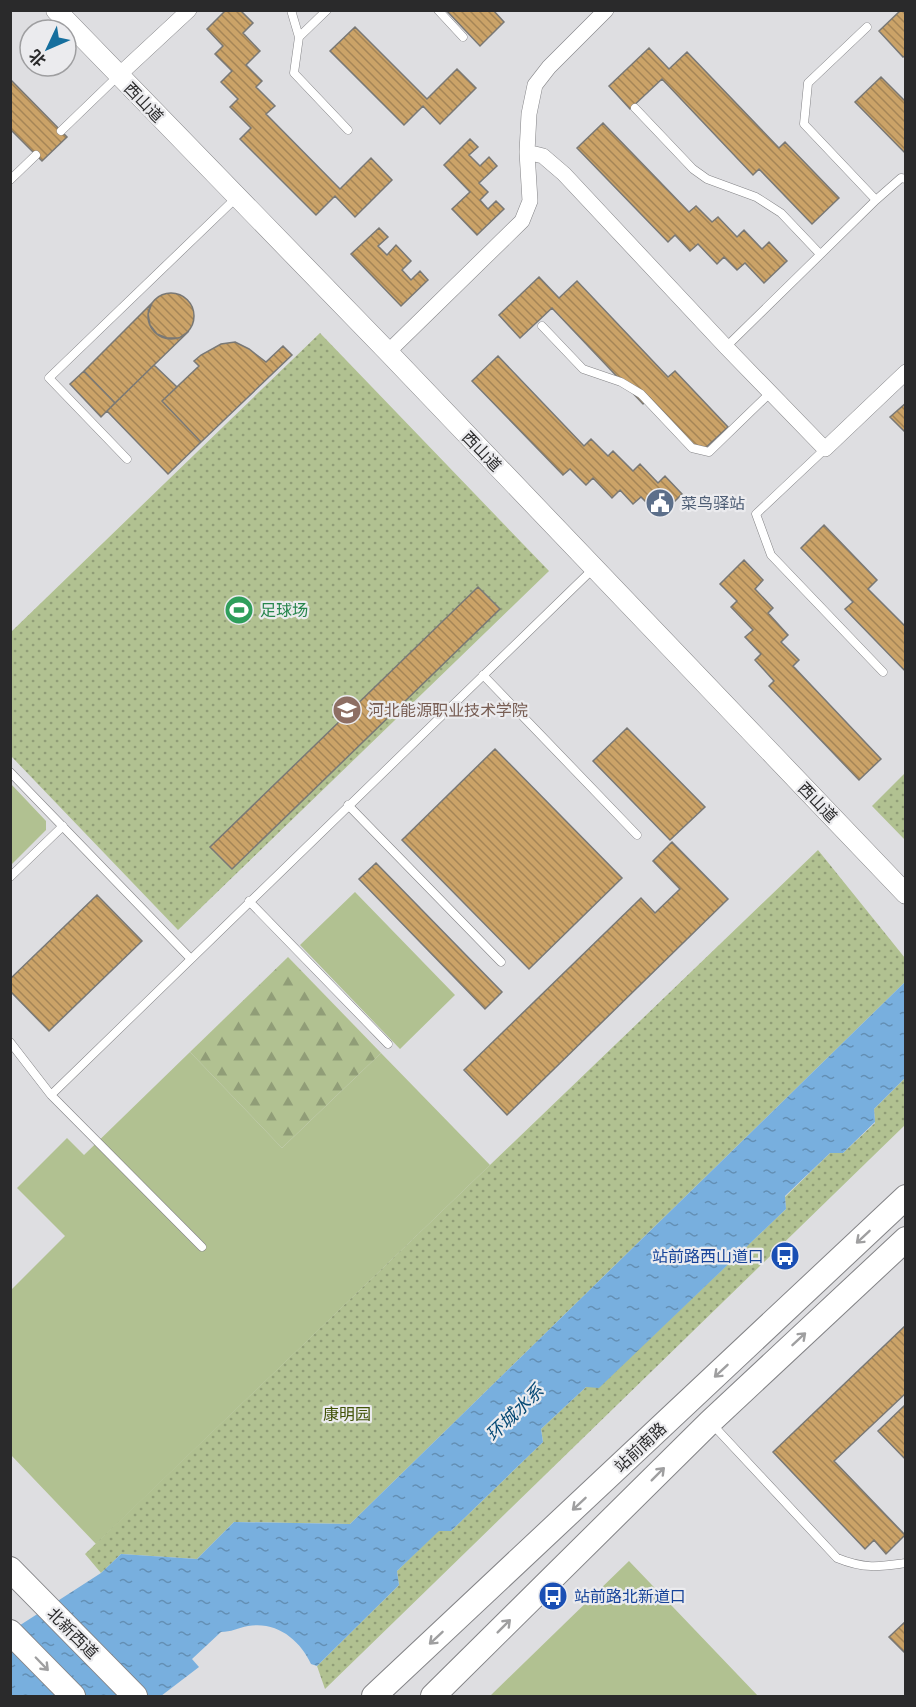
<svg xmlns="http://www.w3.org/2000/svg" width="916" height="1707" viewBox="0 0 916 1707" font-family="'Fira Sans Condensed','Noto Sans SC',sans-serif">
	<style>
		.grass { fill: #b1c191 }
		.forest { fill: url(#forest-firs) }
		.park { fill: url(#park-dots) }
		.water { fill: url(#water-ripples) }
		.building { fill: url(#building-back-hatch); stroke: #797875; stroke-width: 1.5 }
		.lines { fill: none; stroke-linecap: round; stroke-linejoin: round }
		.service-casing { stroke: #838386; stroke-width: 9 }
		.minor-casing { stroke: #838386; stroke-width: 16 }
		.tertiary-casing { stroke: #838386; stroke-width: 21 }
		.primary-casing { stroke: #838386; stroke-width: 26 }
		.service { stroke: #fff; stroke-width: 8 }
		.minor { stroke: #fff; stroke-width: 15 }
		.tertiary { stroke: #fff; stroke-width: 20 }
		.primary { stroke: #fff; stroke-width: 24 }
		.oneway { stroke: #9f9fa0 }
		.labels { text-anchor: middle; stroke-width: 4.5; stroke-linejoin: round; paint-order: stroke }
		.street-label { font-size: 16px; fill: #2a2a2b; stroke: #ebebee }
		.service-label { font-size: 16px; fill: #4e5e75; stroke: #ebebee; text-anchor: start }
		.leisure-label { font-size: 16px; fill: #27864d; stroke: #ebebee; text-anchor: start }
		.education-label { font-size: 16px; fill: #785e54; stroke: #ebebee; text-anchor: start }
		.transit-label { font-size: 16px; fill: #164399; stroke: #ebebee; text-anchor: end }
		.park-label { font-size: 16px; fill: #415207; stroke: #ebebee }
		.water-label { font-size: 18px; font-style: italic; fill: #074a76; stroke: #ebebee }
	</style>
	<defs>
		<pattern id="forest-firs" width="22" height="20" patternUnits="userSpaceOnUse" patternTransform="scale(1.5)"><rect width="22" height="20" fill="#b1c191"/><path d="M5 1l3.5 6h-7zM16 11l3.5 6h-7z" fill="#909d77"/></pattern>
		<pattern id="park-dots" width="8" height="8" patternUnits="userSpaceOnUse" patternTransform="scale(1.5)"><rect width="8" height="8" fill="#b1c191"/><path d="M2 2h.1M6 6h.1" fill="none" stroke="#909d77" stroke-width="1.8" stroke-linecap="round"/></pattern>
		<pattern id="water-ripples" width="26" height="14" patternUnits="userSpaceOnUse" patternTransform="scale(1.5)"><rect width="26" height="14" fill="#78afde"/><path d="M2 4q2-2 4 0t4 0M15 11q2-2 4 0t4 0" fill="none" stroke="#638fb4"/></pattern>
		<pattern id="building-back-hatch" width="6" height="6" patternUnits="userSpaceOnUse" patternTransform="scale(1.5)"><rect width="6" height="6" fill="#cba368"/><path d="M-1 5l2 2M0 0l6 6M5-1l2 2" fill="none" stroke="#a58556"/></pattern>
	</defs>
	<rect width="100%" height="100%" fill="#dedee1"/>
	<!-- grass -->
	<path class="grass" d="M11 784 46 821V830L11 865Z
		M355 892 455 995 400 1049 300 945Z
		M190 1052 282 1148 381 1053 490 1165 96 1544 11 1455V1290L65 1236 17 1188 67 1138 84 1155Z
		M629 1561 758 1696H490Z"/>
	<!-- forest -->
	<path class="forest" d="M288 957 381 1053 282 1148 190 1052Z"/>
	<!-- park -->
	<path class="park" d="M320 333 549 571 178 930 11 756V632Z
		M905 773V840L872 806Z
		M818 850 905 958V982L350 1524 234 1522 197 1559 121 1554 101 1573 85 1554Z
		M905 1078V1125L325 1689 317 1666 399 1585 397 1571 439 1530 451 1531 543 1442 541 1429 586 1387H599L786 1209 785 1197 830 1153H843L875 1123 874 1109Z"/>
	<!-- water -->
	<path class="water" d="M905 982V1078L874 1109 875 1122 843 1153H830L785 1196 786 1209 599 1388 586 1387 541 1429 543 1442 451 1531H439L397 1571 399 1585 317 1666 311 1664C300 1640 277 1621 248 1626 238 1628 231 1632 221 1632L192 1659 199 1667 161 1696H11V1631L101 1573 121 1554 197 1559 234 1522 350 1524Z"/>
	<!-- building -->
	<path class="building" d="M226 10H240L253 23 243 33 260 51 246 65 262 81 256 87 275 106 266 114 340 189 371 158 392 180 355 217 335 196 316 215 240 139 251 128 230 107 238 99 221 82 232 71 215 54 223 46 207 29Z
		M446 10H493L504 22 480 46Z
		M901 10H906V55L903 57 879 31Z
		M355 27 427 99 457 69 476 88 440 124 423 106 404 125 330 51Z
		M649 48 669 69 687 52 779 148 785 142 839 198 812 224 759 169 753 175 662 79 630 109 609 86Z
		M881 77 906 102V154L855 102Z
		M10 79 67 137 42 161 10 129Z
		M603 123 689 212 696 206 712 222 718 217 737 237 744 230 762 249 769 242 787 261 764 283 745 263 737 270 724 257 717 264 698 244 690 251 675 235 668 242 577 148Z
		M470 139 478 147 469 155 480 166 489 157 497 166 479 183 488 192 480 200 488 209 496 201 504 209 477 235 452 209 470 192 444 165Z
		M379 228 388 237 378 246 387 255 396 245 411 261 402 270 411 280 420 271 428 280 401 306 351 254Z
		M539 277 559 298 577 281 668 377 675 371 728 427 701 452 649 397 643 404 552 308 520 338 499 315Z
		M148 316a23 23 0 1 1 46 0a23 23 0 1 1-46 0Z
		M152 303 148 314 150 325 157 334 167 338H179L189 331 115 403 84 371Z
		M235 342 249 349 266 362 283 346 292 355 201 442 162 401 199 366 194 361 201 355 221 344Z
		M498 356 584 446 591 439 608 456 613 451 633 471 640 464 658 483 665 476 682 494 660 516 641 497 633 504 620 490 612 498 593 478 586 485 570 469 563 475 472 381Z
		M154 365 177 387 162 401 201 442 168 474 107 411Z
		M84 371 115 403 101 417 70 384Z
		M906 403V433L890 417Z
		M824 525 877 580 868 589 906 627V672L845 609 853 602 801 548Z
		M744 560 763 580 755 589 773 608 768 613 788 635 781 642 799 660 793 666 881 759 859 780 769 686 774 681 755 660 761 654 745 637 753 630 731 607 737 601 720 584Z
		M478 587 500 609 232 869 210 847Z
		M627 728 705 807 670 840 593 761Z
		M495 749 622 878 529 969 402 840Z
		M672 842 728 899 507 1115 464 1070 641 898 655 913 680 889 653 861Z
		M376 863 502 992 485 1009 359 879Z
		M97 895 142 941 49 1031 10 991V979Z
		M906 1325V1393L834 1461 905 1535 886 1554 874 1540 865 1549 773 1452Z
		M905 1405H906V1460L878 1431Z
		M906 1621V1653H905L889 1637Z"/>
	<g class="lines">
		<!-- service casing -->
		<g class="service-casing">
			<path id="service" d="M291 10 299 37 294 73 348 130
				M438 10 463 37
				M299 37 327 10
				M635 108 693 169 707 179 756 197 781 213 820 254
				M61 131 118 76
				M10 180 36 155
				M876 200 901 178 906 179
				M542 326 583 369 621 382 641 394 692 448 709 452 770 393
				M726 347 876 200 804 124 808 83 867 27
				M825 449 756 514 771 555 883 672
				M127 459 49 378 237 197
				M483 675 637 835
				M10 772 190 958
				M348 805 501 962
				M10 877 63 826
				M249 901 388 1044
				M10 1042 51 1095 594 568
				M51 1095 202 1247
				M712 1424 837 1558C864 1569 878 1567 906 1563"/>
		</g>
		<!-- minor casing -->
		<g class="minor-casing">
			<path id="minor" d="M119 75 189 10
				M527 152 543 156 564 174 726 347 825 449 906 372
				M388 352 522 221 530 201 527 152 529 114 535 85 549 67 606 10"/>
		</g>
		<!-- tertiary casing -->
		<g class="tertiary-casing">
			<path id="tertiary" d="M56 10 388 352 906 894"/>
		</g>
		<!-- primary casing -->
		<g class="primary-casing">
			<path id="primary" d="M10 1569 135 1696
				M10 1632 73 1696
				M374 1696 906 1197
				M433 1696 710 1422 906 1239"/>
		</g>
		<!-- service -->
		<use href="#service" class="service"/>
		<!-- minor -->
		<use href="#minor" class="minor"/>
		<!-- tertiary -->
		<use href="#tertiary" class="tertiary"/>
		<!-- primary -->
		<use href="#primary" class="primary"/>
	</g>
	<!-- one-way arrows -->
	<defs><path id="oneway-shaft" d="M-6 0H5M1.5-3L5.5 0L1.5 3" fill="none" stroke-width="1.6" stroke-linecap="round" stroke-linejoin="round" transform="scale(1.5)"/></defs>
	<g class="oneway">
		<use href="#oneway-shaft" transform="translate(863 1237) rotate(137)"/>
		<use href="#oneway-shaft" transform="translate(799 1339) rotate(-43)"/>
		<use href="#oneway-shaft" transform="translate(721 1371) rotate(137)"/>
		<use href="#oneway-shaft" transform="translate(658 1474) rotate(-45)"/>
		<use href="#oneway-shaft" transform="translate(579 1504) rotate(137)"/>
		<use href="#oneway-shaft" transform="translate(504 1626) rotate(-45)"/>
		<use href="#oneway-shaft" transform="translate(436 1638) rotate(137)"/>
		<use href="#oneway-shaft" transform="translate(42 1664) rotate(46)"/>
	</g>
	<!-- icons -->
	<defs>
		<g id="civic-disc" transform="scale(1.5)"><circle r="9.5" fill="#5c6f8a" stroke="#ebebee"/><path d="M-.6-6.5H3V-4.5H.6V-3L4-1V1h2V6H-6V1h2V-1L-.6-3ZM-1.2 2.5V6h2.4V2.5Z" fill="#fff"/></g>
		<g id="stadium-disc" transform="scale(1.5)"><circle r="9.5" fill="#2e9e5b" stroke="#ebebee"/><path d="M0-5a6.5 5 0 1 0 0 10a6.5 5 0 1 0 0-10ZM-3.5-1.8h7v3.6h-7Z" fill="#fff"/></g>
		<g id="university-disc" transform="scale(1.5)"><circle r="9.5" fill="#8d6e63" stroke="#ebebee"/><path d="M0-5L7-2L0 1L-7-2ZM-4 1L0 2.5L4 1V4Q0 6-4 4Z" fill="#fff"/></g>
		<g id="bus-disc" transform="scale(1.5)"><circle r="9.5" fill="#1a4fb4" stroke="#ebebee"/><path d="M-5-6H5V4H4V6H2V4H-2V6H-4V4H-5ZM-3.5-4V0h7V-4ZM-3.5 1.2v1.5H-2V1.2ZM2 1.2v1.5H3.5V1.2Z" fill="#fff"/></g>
	</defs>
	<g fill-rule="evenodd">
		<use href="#civic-disc" x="660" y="503"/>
		<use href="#stadium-disc" x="239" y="610"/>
		<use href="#university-disc" x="347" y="710"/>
		<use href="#bus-disc" x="785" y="1256"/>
		<use href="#bus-disc" x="553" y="1596"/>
	</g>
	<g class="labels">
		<!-- street labels -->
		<g class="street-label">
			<text transform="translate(144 102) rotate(46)" y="6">西山道</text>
			<text transform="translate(482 451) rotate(46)" y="6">西山道</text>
			<text transform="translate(818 802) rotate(46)" y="6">西山道</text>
			<text transform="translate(640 1447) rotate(-43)" y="6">站前南路</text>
			<text transform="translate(73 1633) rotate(45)" y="6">北新西道</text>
		</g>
		<!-- service labels -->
		<g class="service-label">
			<text x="681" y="509">菜鸟驿站</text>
		</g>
		<!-- leisure labels -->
		<g class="leisure-label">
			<text x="260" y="616">足球场</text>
		</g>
		<!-- education labels -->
		<g class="education-label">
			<text x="368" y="716">河北能源职业技术学院</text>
		</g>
		<!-- transit labels -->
		<g class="transit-label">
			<text x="764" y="1262">站前路西山道口</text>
			<text x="574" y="1602" text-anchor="start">站前路北新道口</text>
		</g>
		<!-- park labels -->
		<g class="park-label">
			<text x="347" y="1420">康明园</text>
		</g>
		<!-- water labels -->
		<g class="water-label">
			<text transform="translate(515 1413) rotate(-44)" y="6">环城水系</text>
		</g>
	</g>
	<!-- border -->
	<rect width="916" height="1707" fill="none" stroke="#2a2a2b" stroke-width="24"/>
	<!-- north arrow -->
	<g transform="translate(48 48) rotate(226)"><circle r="28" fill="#ebebee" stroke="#9e9ea0" stroke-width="1.5"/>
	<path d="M0-4.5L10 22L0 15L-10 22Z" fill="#166f9e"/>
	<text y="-9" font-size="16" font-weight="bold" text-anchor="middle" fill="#2a2a2b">北</text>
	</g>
</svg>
